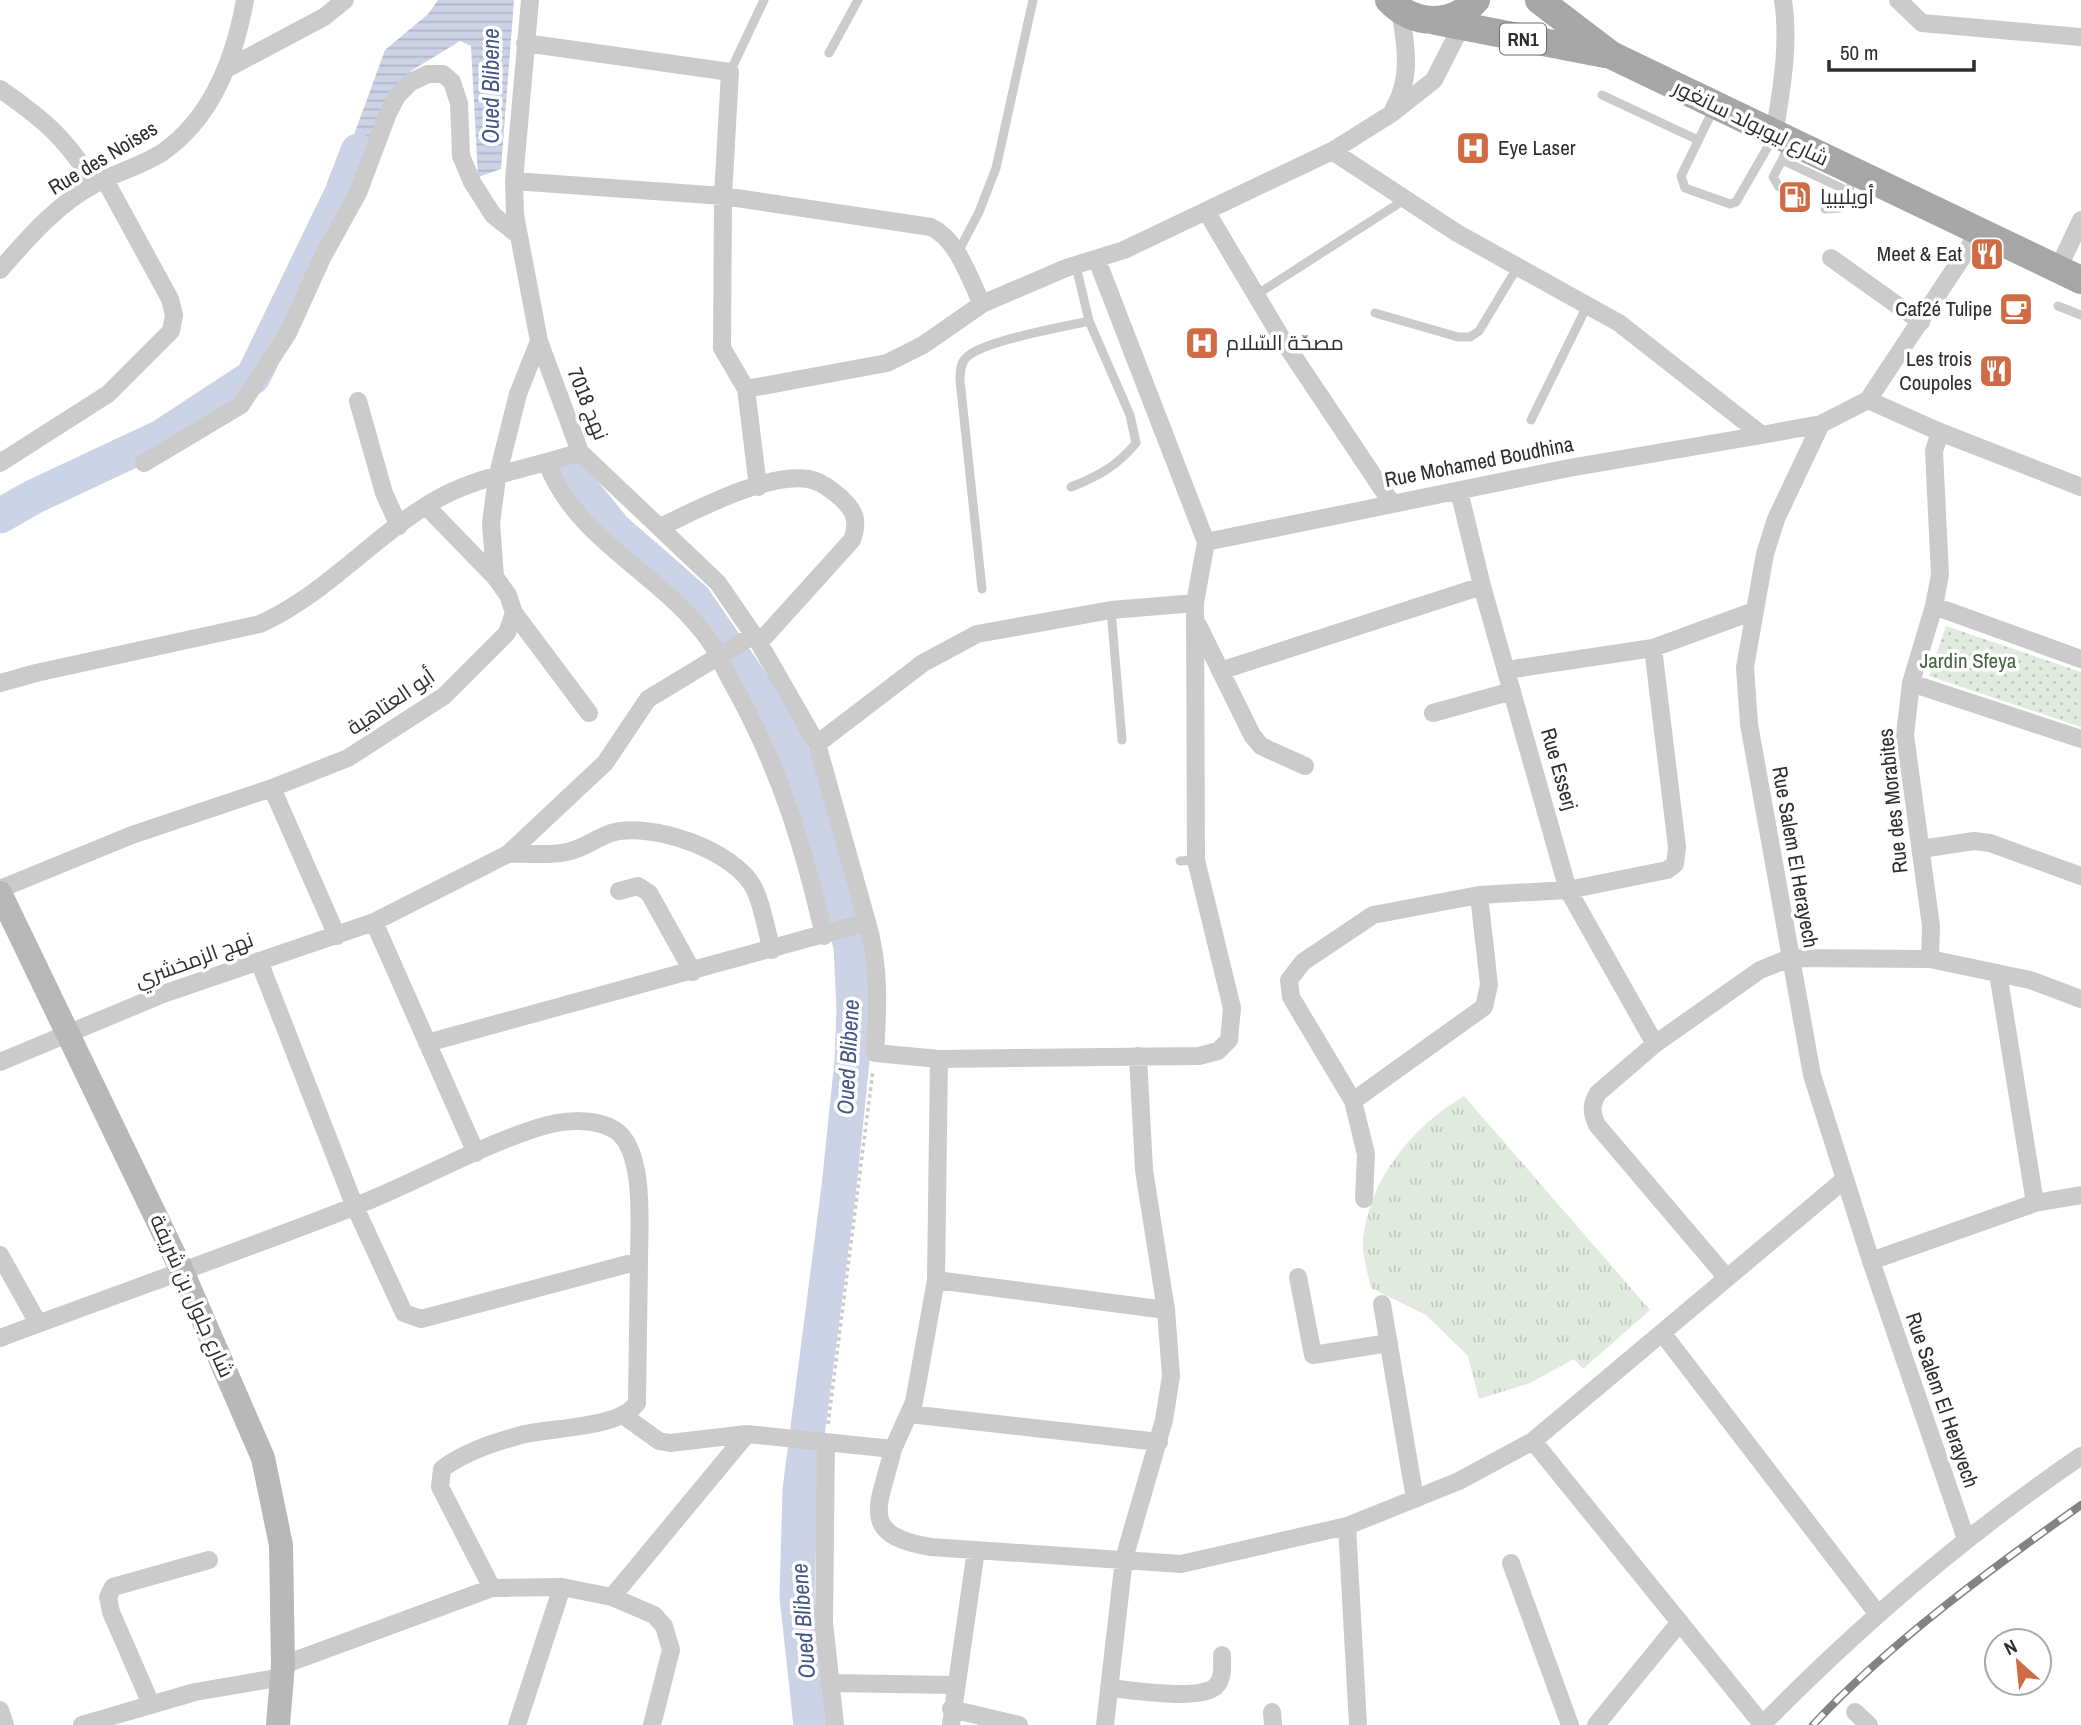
<svg xmlns="http://www.w3.org/2000/svg" width="2081" height="1725" viewBox="0 0 2081 1725" font-family="'Archivo Narrow',Cairo,sans-serif">
	<style>
		.grass { fill: url(#grass-tufts) }
		.park { fill: url(#park-dots) }
		.water { fill: url(#water-rules) }
		.lines { fill: none; stroke-linecap: round; stroke-linejoin: round }
		.river { stroke: #ccd3e7; stroke-width: 35 }
		.path { stroke: #cbcbcb; stroke-width: 3.5; stroke-dasharray: 3.5 3.5; stroke-linecap: butt }
		.service { stroke: #cbcbcb; stroke-width: 9 }
		.minor { stroke: #cbcbcb; stroke-width: 18 }
		.secondary { stroke: #b8b8b8; stroke-width: 24 }
		.primary { stroke: #a6a6a6; stroke-width: 28 }
		.rail-casing { stroke: #838383; stroke-width: 8 }
		.rail { stroke: #fff; stroke-width: 5; stroke-dasharray: 16; stroke-linecap: butt }
		.labels { text-anchor: middle; stroke-width: 7; stroke-linejoin: round; paint-order: stroke }
		.shield { fill: #fff; stroke: #6d6d6d; stroke-width: 2 }
		.shield-label { font-size: 19px; font-weight: bold; fill: #2e2e2e }
		.street-label { font-size: 21px; fill: #2e2e2e; stroke: #fff }
		.poi-label { font-size: 21px; fill: #2e2e2e; stroke: #fff; text-anchor: start }
		.park-label { font-size: 21px; fill: #456441; stroke: #fff }
		.water-label { font-size: 23px; font-style: italic; fill: #465687; stroke: #fff }
	</style>
	<defs>
		<pattern id="grass-tufts" width="24" height="20" patternUnits="userSpaceOnUse" patternTransform="scale(1.75)"><rect width="24" height="20" fill="#e0eade"/><path d="M3 7l-1-3M5 7V3M7 7l1-3M15 17l-1-3M17 17v-4M19 17l1-3" fill="none" stroke="#c0c9bf"/></pattern>
		<pattern id="park-dots" width="8" height="8" patternUnits="userSpaceOnUse" patternTransform="scale(1.75)"><rect width="8" height="8" fill="#e0eade"/><path d="M2 2h.1M6 6h.1" fill="none" stroke="#c0c9bf" stroke-width="1.8" stroke-linecap="round"/></pattern>
		<pattern id="water-rules" width="6" height="5" patternUnits="userSpaceOnUse" patternTransform="scale(1.75)"><rect width="6" height="5" fill="#ccd3e7"/><path d="M0 2.5h6" fill="none" stroke="#b0b5c6"/></pattern>
	</defs>
	<rect width="100%" height="100%" fill="#fff"/>
	<!-- grass -->
	<path class="grass" d="M1464 1096 1650 1310 1583 1369 1574 1359 1530 1383 1479 1399 1468 1356 1426 1315 1371 1288C1368 1274 1362 1255 1363 1240 1369 1179 1413 1126 1464 1096Z"/>
	<!-- park -->
	<path class="park" d="M1946 626 2081 672V727L1929 676Z"/>
	<!-- water -->
	<path class="water" d="M438 0H514L501 169 478 177 471 46 460 41 411 71 384 105 350 200 333 192 385 50 428 14Z"/>
	<g class="lines">
		<!-- river -->
		<path class="river" d="M571 476 615 530 694 599 777 720 800 772 851 946 854 1010 852 1061 839 1187 800 1490 797 1596 811 1725
			M0 516 33 497 163 436 253 377 341 195 358 151"/>
		<!-- path -->
		<path class="path" d="M828 1424 873 1070"/>
		<!-- service -->
		<path class="service" d="M829 53 858 0
			M730 72 764 0
			M1602 95 1698 140
			M1714 108 1681 176 1685 188 1730 204 1736 202 1773 138
			M1789 144 1782 160 1848 191 1855 177
			M1779 187 1773 177 1782 160
			M1825 209 1839 208 1848 191
			M957 254 979 212 996 168 1033 0
			M1256 295 1404 200
			M2058 306 2081 315
			M1375 313 1458 337H1470L1479 331 1517 268
			M1531 420 1588 304
			M1071 487C1099 476 1117 466 1136 443L1130 415 1089 321 1076 266
			M982 589 960 380C960 373 960 365 965 359 979 341 1064 327 1089 321
			M1111 610 1122 740
			M1180 861 1196 860"/>
		<!-- minor -->
		<path class="minor" d="M530 0 514 181 515 215 539 341 580 452 718 583 759 643 817 744
			M1898 0 1922 23 2081 37
			M525 43 730 72 723 196 722 348 746 389 758 487
			M228 68 324 17 345 0
			M0 89C46 121 64 137 95 184
			M1394 108C1412 78 1406 44 1400 10
			M1774 136C1781 91 1790 45 1783 0
			M1332 151 1457 233 1619 323 1762 435 1821 424
			M514 181 723 196 931 227C958 240 969 278 982 304
			M1206 211 1284 342 1391 502
			M1831 258 1921 322
			M2058 269 2081 220
			M0 270C28 238 57 204 95 184 117 172 142 166 163 152 213 117 235 56 245 0
			M746 389 887 363 923 345 982 304 1066 268 1124 250 1332 151 1391 114 1434 80 1465 19
			M1868 400 1940 432 2081 487
			M358 401 384 493 399 526
			M0 463 108 394 171 331 174 315 170 299 105 180
			M144 463 241 405 288 333 322 258 358 193 388 113 397 96 411 82 428 74H443L452 82 459 103 461 156 472 182 493 215 517 234
			M547 463C577 542 665 575 711 643 719 654 724 669 731 681 778 764 803 843 824 936
			M1459 491 1482 586 1568 890 1655 1044
			M426 506 495 577
			M660 527C699 509 765 473 808 479 821 481 832 490 841 498 855 511 859 521 852 540L759 643
			M1206 542 1569 468 1762 435
			M1934 606 2081 659
			M514 613 589 713
			M1198 625 1252 735 1261 746 1305 766
			M1507 670 1653 648 1754 611
			M1220 671 1482 586
			M0 683 36 673 260 624C329 593 377 531 443 496 480 476 539 466 580 452
			M1911 683 2081 739
			M1433 713 1512 691
			M272 788 348 758 444 696 507 633 514 613 508 595 495 577 491 523 497 478 518 394 539 341
			M1921 849 1974 841 1990 843 2081 876
			M508 854C527 853 549 856 567 852 583 849 596 838 611 833 651 821 734 850 754 888 763 906 766 930 772 950
			M0 889 132 835 272 788 337 936
			M619 891 638 886 649 893 693 972
			M374 922 476 1153
			M867 922C880 966 878 1007 875 1053L939 1059 1199 1056 1218 1051 1229 1040 1232 1008 1196 860 1195 603 1206 542 1097 260
			M1930 959 1931 926 1905 735 1911 683 1934 606 1940 575 1934 451 1940 432
			M259 961 355 1207 404 1313 421 1319 639 1261 637 1403C619 1429 551 1427 521 1435 493 1443 464 1452 442 1469L440 1487 492 1588
			M427 1043 867 922 817 744 923 663 977 634 1111 610 1195 603
			M0 1062 163 994 374 922 508 854 605 763 648 699 752 636
			M1353 1101 1484 1007 1489 985 1479 895
			M1364 1199 1366 1154 1353 1101 1291 997 1289 980 1303 962 1373 915 1479 895 1568 890 1667 870 1675 864 1677 847 1653 648
			M2035 1203 2081 1195
			M0 1255 38 1323
			M1871 1261 2035 1203 1998 973
			M1298 1277 1313 1355 1389 1343
			M1727 1278 1597 1125C1591 1112 1591 1105 1598 1093L1655 1044 1760 970 1790 958 1930 959 2030 980 2081 999
			M936 1280 1166 1310
			M1382 1304 1415 1499
			M1663 1334 1877 1613
			M0 1338C117 1294 236 1253 353 1207 415 1183 474 1148 537 1128 560 1120 593 1117 615 1130 646 1150 639 1228 639 1261
			M909 1414 1159 1442
			M624 1416 659 1441 670 1443 747 1434
			M1533 1441 1762 1724
			M826 1443 824 1622 835 1725
			M893 1449 914 1402 936 1280 939 1059
			M1347 1526 1358 1725
			M1966 1539 1871 1261 1812 1075 1749 724 1745 667 1765 554 1776 519 1821 424 1868 400 1979 232
			M1511 1563 1570 1725
			M612 1597 747 1434 893 1449C880 1505 856 1535 931 1547L1181 1564 1347 1526 1459 1481 1533 1441 1845 1179
			M283 1665 492 1588 562 1587 612 1597 654 1615 664 1626 671 1650 652 1725
			M829 1683 955 1685
			M1109 1688C1132 1690 1197 1701 1215 1687 1224 1679 1222 1666 1222 1655
			M151 1704 111 1612 108 1597 113 1587 209 1560
			M951 1709 1019 1725
			M0 1710 5 1725
			M1272 1712 1273 1725
			M1855 1712 1869 1725
			M82 1725 195 1692 283 1677
			M517 1725 562 1587
			M951 1725 976 1550
			M1105 1725 1124 1559 1164 1420 1171 1376 1166 1310 1144 1170 1138 1056
			M1596 1725 1680 1622
			M1762 1725C1860 1625 1965 1535 2081 1456"/>
		<!-- secondary -->
		<path class="secondary" d="M0 893 182 1271 263 1458 281 1545 283 1665 278 1725"/>
		<!-- primary -->
		<path class="primary" d="M1389 0C1413 25 1452 28 1476 0
			M1539 0 1611 55 2081 280
			M1436 21 1605 54"/>
		<!-- rail casing -->
		<g class="rail-casing">
			<path id="rail" d="M1813 1725C1888 1644 1991 1569 2081 1505"/>
		</g>
		<!-- rail -->
		<use href="#rail" class="rail"/>
	</g>
	<!-- icons -->
	<defs>
		<g id="hospital-square" transform="scale(1.75)"><rect x="-9" y="-9" width="18" height="18" rx="4" fill="#d06c45" stroke="#fff"/><path d="M-5-5h3v3.5h4V-5h3V5h-3V1.5h-4V5h-3Z" fill="#fff"/></g>
		<g id="fuel-square" transform="scale(1.75)"><rect x="-9" y="-9" width="18" height="18" rx="4" fill="#d06c45" stroke="#fff"/><path d="M-5.5-6h7V0h2V4h1.3V-2.5L3-4.5l.8-.8L6-3V5H2.5V1h-1V6h-7ZM-4.2-4.7v3.2H.2V-4.7Z" fill="#fff"/></g>
		<g id="restaurant-square" transform="scale(1.75)"><rect x="-9" y="-9" width="18" height="18" rx="4" fill="#d06c45" stroke="#fff"/><path d="M-5-6h1v4h1v-4h1v4h1v-4h1v5L-1.5 .5V6h-2V.5L-5-1ZM5-6V6H3V1.5H1.5Q1.5-4 5-6Z" fill="#fff"/></g>
		<g id="cafe-square" transform="scale(1.75)"><rect x="-9" y="-9" width="18" height="18" rx="4" fill="#d06c45" stroke="#fff"/><path d="M-5.5-4.5H6V0H3Q3 3.5 0 3.5H-2.5Q-5.5 3.5-5.5 0ZM3-3.2v2h1.7v-2ZM-6 4.5H4V6H-6Z" fill="#fff"/></g>
	</defs>
	<g fill-rule="evenodd">
		<use href="#hospital-square" x="1473" y="148"/>
		<use href="#fuel-square" x="1795" y="197"/>
		<use href="#restaurant-square" x="1987" y="254"/>
		<use href="#cafe-square" x="2016" y="309"/>
		<use href="#hospital-square" x="1202" y="343"/>
		<use href="#restaurant-square" x="1996" y="371"/>
	</g>
	<g class="labels">
		<!-- shield labels -->
		<rect class="shield" x="1500" y="23.5" width="46" height="31" rx="5"/>
		<g class="shield-label">
			<text x="1523" y="46">RN1</text>
		</g>
		<!-- street labels -->
		<g class="street-label">
			<text transform="translate(1751 123) rotate(26)" y="7">شارع ليوبولد سانغور</text>
			<text transform="translate(103 158) rotate(-31)" y="7">Rue des Noises</text>
			<text transform="translate(588 404) rotate(68)" y="7">نهج 7018</text>
			<text transform="translate(1479 462) rotate(-11)" y="7">Rue Mohamed Boudhina</text>
			<text transform="translate(391 702) rotate(-34)" y="7">أبو العتاهية</text>
			<text transform="translate(1559 769) rotate(74)" y="7">Rue Esserj</text>
			<text transform="translate(1893 801) rotate(-96)" y="7">Rue des Morabites</text>
			<text transform="translate(1795 857) rotate(80)" y="7">Rue Salem El Herayech</text>
			<text transform="translate(194 960) rotate(-20)" y="7">نهج الزمخشري</text>
			<text transform="translate(192 1296) rotate(66)" y="7">شارع جلول بن شريفة</text>
			<text transform="translate(1942 1400) rotate(71)" y="7">Rue Salem El Herayech</text>
		</g>
		<!-- poi labels -->
		<g class="poi-label">
			<text x="1498" y="155">Eye Laser</text>
			<text x="1820" y="204">أويليبيا</text>
			<text x="1962" y="261" text-anchor="end">Meet &amp; Eat</text>
			<text x="1992" y="316" text-anchor="end">Caf2é Tulipe</text>
			<text x="1226" y="350">مصحّة السّلام</text>
			<text x="1972" y="366" text-anchor="end">Les trois<tspan x="1972" dy="24">Coupoles</tspan></text>
		</g>
		<!-- park labels -->
		<g class="park-label">
			<text x="1968" y="668">Jardin Sfeya</text>
		</g>
		<!-- water labels -->
		<g class="water-label">
			<text transform="translate(491 86) rotate(-90)" y="8">Oued Blibene</text>
			<text transform="translate(848 1057) rotate(-87)" y="8">Oued Blibene</text>
			<text transform="translate(803 1621) rotate(-94)" y="8">Oued Blibene</text>
		</g>
	</g>
	<!-- north arrow -->
	<g transform="translate(2018 1662) rotate(333)"><circle r="33" fill="#ffffff" stroke="#ababab" stroke-width="2"/>
	<path d="M0-5L12 26L0 18L-12 26Z" fill="#d06c45"/>
	<text y="-10" font-size="19" font-weight="bold" text-anchor="middle" fill="#2e2e2e">N</text>
	</g>
	<!-- scale -->
	<path d="M1829 60v10h145v-10" fill="none" stroke="#2e2e2e" stroke-width="3.5"/>
	<text x="1840" y="60" font-size="21" fill="#2e2e2e" stroke="#ffffff" stroke-width="5" paint-order="stroke">50 m</text>
</svg>
